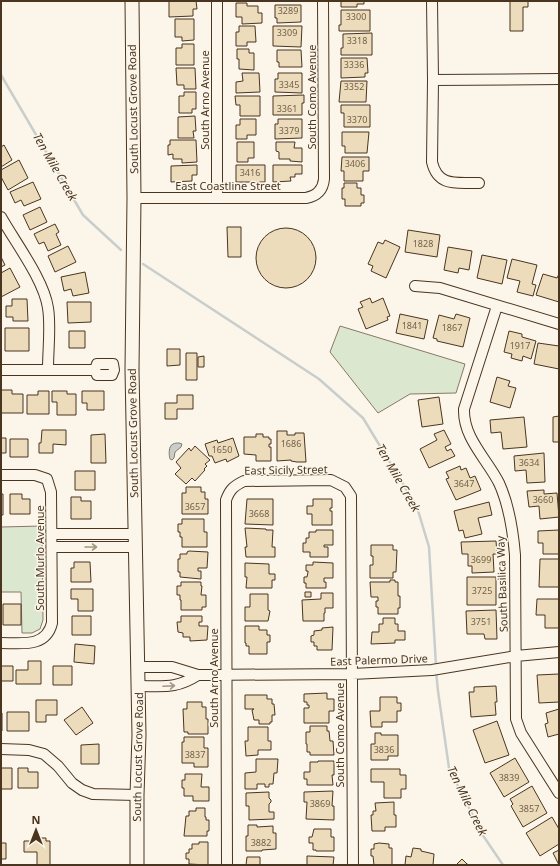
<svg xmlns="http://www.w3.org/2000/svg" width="560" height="866" viewBox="0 0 560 866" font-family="'Noto Sans',sans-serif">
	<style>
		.green { fill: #dce7d0; stroke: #887966 }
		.water { fill: #c9cecd; stroke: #887966 }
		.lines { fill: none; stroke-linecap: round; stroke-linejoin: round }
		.stream { stroke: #c9cecd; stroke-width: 2.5 }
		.building { fill: #ecdcbc; stroke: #4a3520 }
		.minor-casing { stroke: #4a3520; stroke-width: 12 }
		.major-casing { stroke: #4a3520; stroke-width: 15 }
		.minor { stroke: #fbf6e9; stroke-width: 10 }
		.major { stroke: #fbf6e9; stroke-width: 13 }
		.oneway { stroke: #a29684 }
		.labels { text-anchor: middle; stroke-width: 3; stroke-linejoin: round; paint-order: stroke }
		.number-label { font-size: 9px; fill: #725f47 }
		.street-label { font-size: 11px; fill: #4a3520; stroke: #fbf6e9 }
		.water-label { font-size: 12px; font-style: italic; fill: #4a3520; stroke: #fbf6e9 }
	</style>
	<rect width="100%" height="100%" fill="#fbf6e9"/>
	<!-- green -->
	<path class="green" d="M340 326 465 364 456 393 410 394 378 413 330 352Z
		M42 526 43 620 40 629 32 633H22L21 592H1V527Z"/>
	<!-- water -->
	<path class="water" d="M179 443 182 444 181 447 175 452 174 458 172 460 170 459C169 456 168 446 173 444 175 443 177 443 179 443Z"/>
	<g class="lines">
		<!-- stream -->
		<path class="stream" d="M1 75 83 215 121 250
			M143 264 319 379 363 418 417 507 429 547 436 666
			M436 671 438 691 449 768 482 834 503 865"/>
	</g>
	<!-- building -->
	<path class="building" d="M169 1H196L197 9H193V16L169 17Z
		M341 1H364V4H357V7H341Z
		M510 1H528V7H523V31H510Z
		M236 3H247V6H258V13H262V23L242 24V17H236Z
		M275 5H301V22L277 23V18H275Z
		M341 10H370V31H339V25H341Z
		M175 19H194V40L182 41V37H175Z
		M239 26H255L256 42H247V46H236V32H239Z
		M273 26H302L301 47 273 46Z
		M372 33V55H341V48H343V34Z
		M182 44H194V65H176V48H182Z
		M237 49H249V53H254V70L239 69V59H237Z
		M277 50H301L302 67H279V62H277Z
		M341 58H367L368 73H365V77L341 78Z
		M176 68H195L196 89H184V85H177Z
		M242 73H259L260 92 236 93V82L243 81Z
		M278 73H302V93L275 92V79H278Z
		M341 81H367L366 102H339Z
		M184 92H196V109H192V113H179V96H184Z
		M304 95V103H302V115H273V96Z
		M235 96H260V116H240V105H236Z
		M341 105H370V127H344V113H341Z
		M195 116 196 131H193L194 138H178V117Z
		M240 119H256V135H247V139H236V125H240Z
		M278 119H302V138L275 139V124H278Z
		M342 132H369L367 153H345V146H342Z
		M170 140H196L197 162 182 163V159H173V154L168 155V145H170Z
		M237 142H254V158H248V162H237Z
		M276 142H295L294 148H302V162L290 161V159H279V152L276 151Z
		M4 145 12 160 1 167V147Z
		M342 157H369V171H363V181H344V171H341Z
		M19 160 28 178 8 190 1 177V170Z
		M197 165V175H192V181L171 182V166Z
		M236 165H265V182H236Z
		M273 165H302V174H295V177H290L291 181 273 182Z
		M33 182 41 199 24 206 21 200 15 203 10 192Z
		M344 183H357V188H361V195H364V203H361V206H345V199H342V188H344Z
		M40 207 47 222 30 230 23 215Z
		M55 224 59 232 56 234 61 245 48 251 44 242 39 244 34 234Z
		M227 227H241V257H228Z
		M256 258a30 30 0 1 1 60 0a30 30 0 1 1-60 0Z
		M408 230 440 235 437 257 405 252Z
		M385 240 400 247 386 278 371 271 373 266 368 264 378 242 383 244Z
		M68 246 76 262 55 272 48 256Z
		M448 247 472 251 469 270 459 268 458 273 444 270Z
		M482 255 507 260 502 284 477 278Z
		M1 257 5 265 1 267Z
		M512 259 537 265 532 284 536 285 533 296 517 292 520 281 507 278Z
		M10 268 20 287 1 297V273Z
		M85 272 89 293 73 296 71 289 64 291 61 277Z
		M543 274 557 278 559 274V302L536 295Z
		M370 298 372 303 383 298 390 316 387 317 388 320 366 329 358 309 363 307 360 302Z
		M12 299H27L28 321H13V317H6V306H12Z
		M67 302H91V322L68 323Z
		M400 314 428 320 424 339 396 333Z
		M456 314 470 318 463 347 437 341V339L433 338 439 315 454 319Z
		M5 328H29V351H5Z
		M69 331H85V348H69Z
		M509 331 522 334V337L536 341 531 359 523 356 522 361 511 358 512 354 504 352Z
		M538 343 559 346V369L534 364Z
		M167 349H180V365L167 366Z
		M186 353H197V380H186Z
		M204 356V367H198V357Z
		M497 377 510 381 508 386 516 388 510 408 490 402Z
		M1 390H12V394H23V413H1Z
		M38 391H49V414H27V395H38Z
		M52 391H67V394H76V415H57V402H52Z
		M82 391H104V410H87V403H82Z
		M177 395H193V409H177V419H165V403H177Z
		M439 397 443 424 422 427 418 400Z
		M559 416V442H553V417Z
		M524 417 527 447 503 449 501 432 491 433 490 420Z
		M42 430H66V445L53 444V453H39V443H41Z
		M444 430 451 444 445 447 447 451 451 449 455 456 429 468 420 449 437 440 434 434Z
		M277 431H287V435H295V433H304L306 462H297L291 461V460L277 461Z
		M105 434 106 463H91V435Z
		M256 434H263V437H269V439H271V444H269V447H271V461H256V455L244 454V437H256Z
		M1 438H6V453H1Z
		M233 438 239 456 227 462 226 459 215 463 212 456H209L205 444 217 440 218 443Z
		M10 439H28V457H10Z
		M195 446 210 460 205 464 207 466 204 469 205 470 195 481 192 478 186 484 175 474 181 468 176 462 189 448 191 451Z
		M544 453 545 482 527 483 526 470 515 471 514 456Z
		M460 466 461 470 466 468 470 478 475 476 481 490 456 500 446 479 449 478 446 472Z
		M75 471H95V490H75Z
		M186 487H201V492H205V499H208V514H182V493H186Z
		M544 490V494L557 493 559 517 540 519 539 506 529 507 527 491Z
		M1 494H3V515H1Z
		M10 494H22V499H30V514H10Z
		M71 497H81V501H91V519H71Z
		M247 499H273V525L245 524Z
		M313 499H332V508H330V511H332V525H312V514H307V506H313Z
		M489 502 492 515 478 518 482 534 465 538 463 530 459 531 454 511Z
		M182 519H204V532H207V547H182V537H180V532H178V524H182Z
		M245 528 266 529V530H273L272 547H275V557H246L245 547H247Z
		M316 530H333V545H324V547H328V557H310V552H303V543H306V538H309V532H316Z
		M559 530V554H543V543H538V531Z
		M496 541 497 554H493L494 572 472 573V566H468V554H462L461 542Z
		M371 545H393V550H397L396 572H393V578H370V565H373V556H371Z
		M189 551 208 552 207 568H198V571H201V579L180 577V572H178V559H180V554H187V552Z
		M540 559H559V587H539Z
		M74 562H90L91 582H71V568H74Z
		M313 562 333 563V578H324V582H326V588H306V583H304V577H307L308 572V571H306V565H313Z
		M245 563 269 564V574H275V580H272V588H246L247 577H245Z
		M467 577H496V605H467Z
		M390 580H395V582H398V596H400V608H398V614H378V607H376V601H378V597H371L370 582H390Z
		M181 582H201V586H202L201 595H206V607H202V610H181V600H180V595H177V586H181Z
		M71 589H93V611H78V599H71Z
		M305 592H311V597H305Z
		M321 593H333V608H325V613H324V621H303L302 600 321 599Z
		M250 594H268V610L270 611 268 621H245V607H250Z
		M537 599H559V628H545V615H536Z
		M3 604H21V625H3Z
		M496 610 497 639H485L484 634H467L466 611Z
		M72 616H91V635H72Z
		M181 616H202V622H199V626H208L207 640 190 641V637H183V633L178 632 177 622H181Z
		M383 618H395V624H398V631H405V640H395V643L371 644 372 632H379V624H383Z
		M245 626H259V630H267V635H270V642H267V654H249V646H246V643H245Z
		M333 627 332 650H317V646H314V642H311V636L314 635V631L322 630V628Z
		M75 644 95 646 94 664 74 662Z
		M28 661H41V684H16V670H28Z
		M1 666H13V681H1Z
		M53 666H72V685H53Z
		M559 674V702L539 703 537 675Z
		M496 686 497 702H495L496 715 471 717 469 692H474V687Z
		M327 693V699H334V711H329V723H304V708H309V705H307V702H304V694Z
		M245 695H267V699H272V704H274L275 715H272V722H270V724H259V720H254L252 710 254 709H245Z
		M380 697H397V703H401V711H397V722H382V727H371L370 711H380Z
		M36 700H57V715H46V722H36Z
		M187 702H202V707H206V719H208V734H188V732H184L183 709H187Z
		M82 707 93 723 76 735 64 720Z
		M559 709V734L548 737 545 724 548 723 546 713Z
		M7 712H29V731H7Z
		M1 713H2V731H1Z
		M497 721 509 755 485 763 473 730Z
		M310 726H327V731H329L330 741H333L334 755H310V752H307V744H306V732H310Z
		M248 727H268V741H271V750H258V755L246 756 245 741H248Z
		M375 733H381V735H398V756H388V760H371V744H375Z
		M184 737H204V748H208V767H194V763H182V742H184Z
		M99 744V764H81V745Z
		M515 758 529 782 504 797 490 773Z
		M256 759H278L277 773H274L273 784H269V787H265V784H257V789H245V773L256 772Z
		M318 761H334V775H332L333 785H307V779H304V772H310V762H318Z
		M1 768H12V789H1Z
		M18 768H28V772H38V788H18Z
		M371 769H400V775H406V789H401V798H384V782H371Z
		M185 774H202L201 787H209V801H193V796H184V788H182V780H185Z
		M532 786 547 813 523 827 511 806 513 804 510 799Z
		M333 791 332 806H334V820L306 819 307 802H304V792Z
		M269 792V798L271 800V802L269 804V812H274V819L249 820V806H246V793Z
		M394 802V815H396V827H385V831H372L371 815H373V811H376L375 803Z
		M196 808H205V817H206V820H209V831H207V836H184L186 816H189V811H196Z
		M552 817 559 829V844L540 856 526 833Z
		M248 825H257V827L273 826V833H276V849L262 850V851H246V836H248Z
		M314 829H331V837H334V851H316V850H313V843H309V837H312Z
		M38 838H46V841H50V865H37V852H24V841H38Z
		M199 842H208V865L189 864V859H186V853H189V849H192V844H199Z
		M1 843H6V859H1Z
		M379 843 389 844V848H392V865H374L373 856H371V849H374V844Z
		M413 848 421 849V851L434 854 433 865H405L406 856 411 857Z
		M559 850V865L553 853Z
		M307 856 334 857 333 865H307Z
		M247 857H260V865H274H246Z
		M462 859 467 864 469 865H456Z"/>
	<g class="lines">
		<!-- minor casing -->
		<g class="minor-casing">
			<path id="minor" d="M217 1V198
				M432 1 433 80 432 162C438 188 458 182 479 183
				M433 80 559 79
				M134 198H306C317 196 323 190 324 179L323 1
				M1 217C15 242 44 280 48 308 51 327 48 349 48 369
				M415 286 440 288 559 324
				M497 306 464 409C463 438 487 459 499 483 509 505 513 531 515 555L516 719 521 733 559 793
				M97 364H113L114 370 112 375H97L95 370Z
				M1 370H95
				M1 475H35L47 479 51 492 52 623C46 648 21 643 1 643
				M52 534H135
				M52 547H135
				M139 667H172L198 675 352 674 432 670 516 656 559 652
				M139 686C164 686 176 689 198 675
				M1 749 29 750 44 754 58 766 72 783 82 790 93 794 137 795
				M227 865 226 500C230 489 234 486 244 481L331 480 345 487 351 496 353 865"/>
		</g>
		<!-- major casing -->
		<g class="major-casing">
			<path id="major" d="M132 1 134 198 132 370 139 735 137 795V865"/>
		</g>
		<!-- minor -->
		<use href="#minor" class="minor"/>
		<!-- major -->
		<use href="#major" class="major"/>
	</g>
	<!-- one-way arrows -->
	<defs><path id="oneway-shaft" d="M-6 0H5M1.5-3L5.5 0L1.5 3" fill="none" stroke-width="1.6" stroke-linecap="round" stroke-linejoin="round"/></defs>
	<g class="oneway">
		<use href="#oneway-shaft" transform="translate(91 547)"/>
		<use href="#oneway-shaft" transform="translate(169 686) rotate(-3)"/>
	</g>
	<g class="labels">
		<!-- number labels -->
		<g class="number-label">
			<text x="288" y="14">3289</text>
			<text x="356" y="20">3300</text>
			<text x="287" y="36">3309</text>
			<text x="357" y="44">3318</text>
			<text x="354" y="68">3336</text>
			<text x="289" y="88">3345</text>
			<text x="354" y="90">3352</text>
			<text x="287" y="112">3361</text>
			<text x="357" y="123">3370</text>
			<text x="289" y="134">3379</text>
			<text x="355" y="167">3406</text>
			<text x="250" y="176">3416</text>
			<text x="423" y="247">1828</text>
			<text x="412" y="329">1841</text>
			<text x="452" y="331">1867</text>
			<text x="520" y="349">1917</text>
			<text x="291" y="447">1686</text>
			<text x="222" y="453">1650</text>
			<text x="529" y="466">3634</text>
			<text x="464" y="487">3647</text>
			<text x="543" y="503">3660</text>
			<text x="195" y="510">3657</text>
			<text x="259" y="517">3668</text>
			<text x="481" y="563">3699</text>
			<text x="482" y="594">3725</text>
			<text x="481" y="625">3751</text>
			<text x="384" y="753">3836</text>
			<text x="195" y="758">3837</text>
			<text x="509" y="781">3839</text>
			<text x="320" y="807">3869</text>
			<text x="529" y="812">3857</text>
			<text x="261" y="846">3882</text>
		</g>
		<!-- street labels -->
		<g class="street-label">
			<text transform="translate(312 97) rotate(-90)" y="4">South Como Avenue</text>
			<text transform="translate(205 100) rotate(-90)" y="4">South Arno Avenue</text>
			<text transform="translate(133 109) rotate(-91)" y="4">South Locust Grove Road</text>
			<text x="228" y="190">East Coastline Street</text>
			<text transform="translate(133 433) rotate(-91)" y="4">South Locust Grove Road</text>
			<text transform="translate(286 470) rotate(-1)" y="4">East Sicily Street</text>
			<text transform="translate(40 558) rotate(-90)" y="4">South Murlo Avenue</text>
			<text transform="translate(502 584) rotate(-92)" y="4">South Basilica Way</text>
			<text transform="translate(379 660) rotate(-2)" y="4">East Palermo Drive</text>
			<text transform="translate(214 678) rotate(-90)" y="4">South Arno Avenue</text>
			<text transform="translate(340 735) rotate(-90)" y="4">South Como Avenue</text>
			<text transform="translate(138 757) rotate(-89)" y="4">South Locust Grove Road</text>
		</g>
		<!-- water labels -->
		<g class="water-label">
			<text transform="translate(55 167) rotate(60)" y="4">Ten Mile Creek</text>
			<text transform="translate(398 478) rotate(60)" y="4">Ten Mile Creek</text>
			<text transform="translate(467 801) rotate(64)" y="4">Ten Mile Creek</text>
		</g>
	</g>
	<!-- border -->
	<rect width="560" height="866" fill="none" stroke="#4a3520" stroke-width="4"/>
	<!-- north arrow -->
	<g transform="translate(36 830)" stroke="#fbf6e9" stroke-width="3" paint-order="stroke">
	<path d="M0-3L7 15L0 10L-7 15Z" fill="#4a3520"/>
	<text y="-6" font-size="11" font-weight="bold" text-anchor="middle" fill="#4a3520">N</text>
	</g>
</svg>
